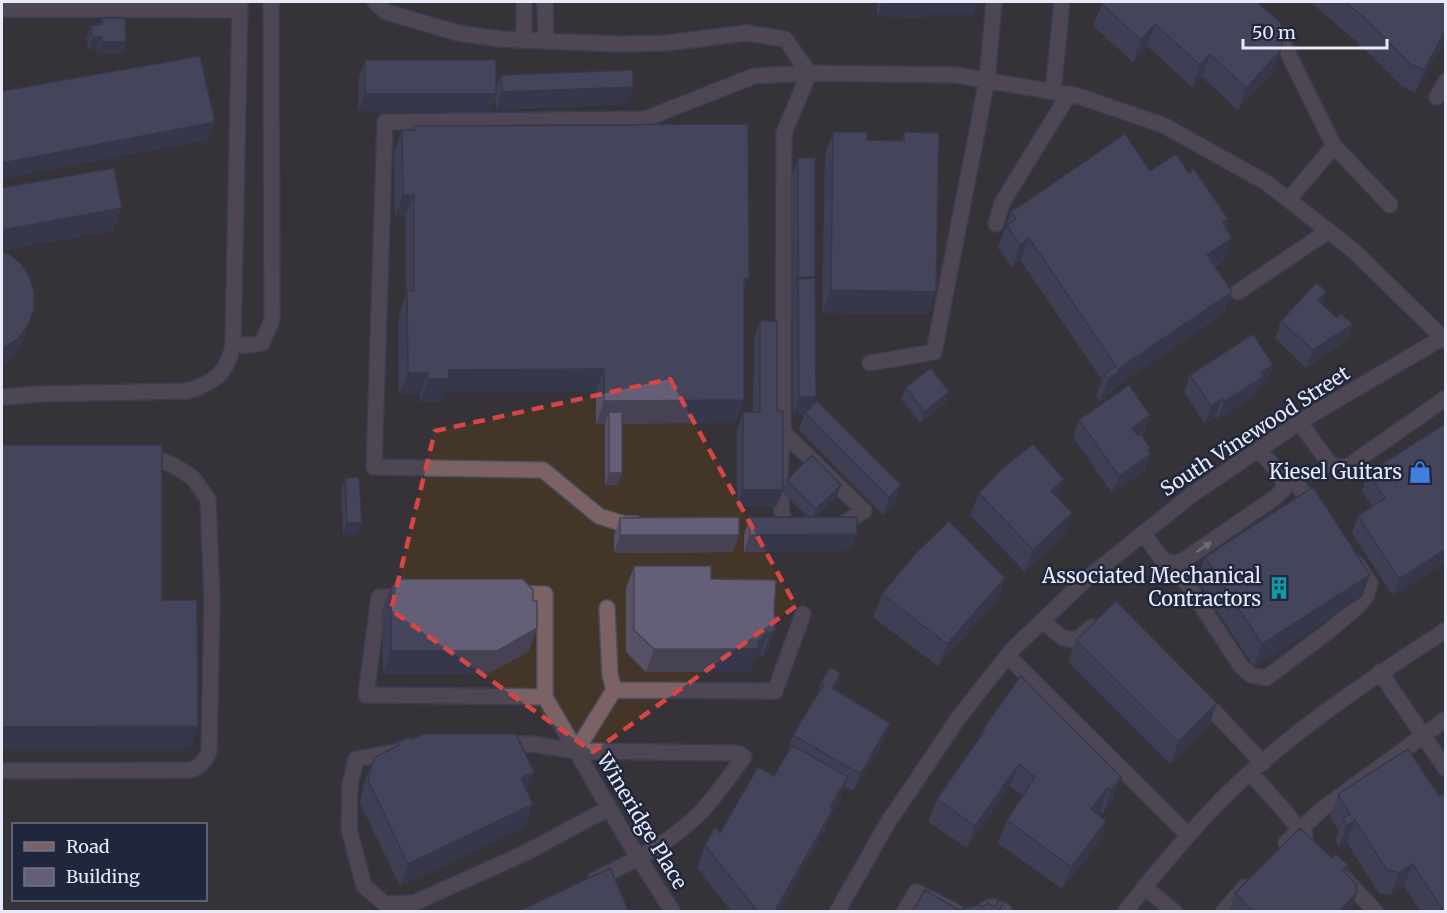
<svg xmlns="http://www.w3.org/2000/svg" width="1447" height="913" viewBox="0 0 1447 913" font-family="Merriweather,serif">
	<style>
		.industrial { fill: #433628; fill-rule: evenodd }
		.lines { fill: none; stroke-linecap: round; stroke-linejoin: round }
		.minor-casing { stroke: #484e63; stroke-width: 18 }
		.minor { stroke: #7c6265; stroke-width: 15 }
		.wall { fill: #575166 }
		.shaded-wall { fill: #474253 }
		.building { fill: #655e77; stroke: #474253; stroke-width: 1.5 }
		.oneway { fill: #bcb4be }
		.marked { fill: none; stroke: #d84547; stroke-width: 4.5; stroke-dasharray: 12 8; stroke-linejoin: round }
		.labels { text-anchor: middle; stroke-width: 5; stroke-linejoin: round; paint-order: stroke }
		.street-label { font-size: 20px; fill: #e6eaf9; stroke: #20263b }
		.poi-label { font-size: 20px; fill: #e6eaf9; stroke: #20263b; text-anchor: end }
	</style>
	<rect width="100%" height="100%" fill="#2a3046"/>
	<!-- industrial -->
	<path class="industrial" d="M2 2H1445V911L2 912ZM14 824H206V900H14Z"/>
	<g class="lines">
		<!-- minor casing -->
		<g class="minor-casing">
			<path id="minor" d="M375 2 386 12 458 33 499 39 617 44 667 43 746 33 785 39 809 73
				M545 2 546 41
				M1238 2 1279 35 1334 146 1390 205
				M2 9 240 10
				M524 40V2
				M809 73 784 133 783 432 864 511 838 527
				M1053 92 1062 2
				M1437 97 1446 81
				M1289 199 1334 146
				M996 224 1002 203 1069 94
				M1238 292 1328 231
				M233 345H252L262 343 272 320 271 2
				M870 363 934 352 987 80 994 2
				M2 397 40 394 187 391C214 383 227 374 233 345L240 2
				M1300 423 1330 464 1337 467H1347L1446 398
				M783 432C780 467 777 492 785 527H796
				M1282 476 1297 484 1314 508
				M636 524H624L599 516 543 470 374 467 385 122 645 119 754 76 809 73 955 75 1078 96 1163 125 1267 183 1354 251 1446 341
				M1143 533 1162 559 1174 564 1184 560 1276 497 1284 489 1282 476 1259 450
				M1174 564 1241 666 1251 675 1266 678 1329 631 1359 605 1366 596 1370 583 1356 563
				M515 594H545V697L631 846 673 912
				M407 597H379L366 695 545 697
				M607 608 610 675 614 690
				M1042 621 1063 638 1076 640 1092 627
				M1008 656 1188 835
				M1380 672 1446 769
				M1201 698 1263 763
				M501 744H532L576 751 733 753 740 754 744 757C730 775 716 796 700 813 670 843 633 861 595 880
				M399 751 356 759 350 785 349 829 364 886 385 904 414 903 527 852 609 808
				M576 751 614 690 775 691 803 614
				M2 771 192 770 200 765 206 758 209 751 212 600 208 499 193 478 175 466 157 459H142
				M1251 773 1305 835
				M1286 843 1321 810 1446 719
				M1343 877 1376 912
				M1144 887 1175 912
				M837 912 887 824 959 717 1012 650 1084 581 1194 493 1306 418 1442 338
				M904 912 916 892 956 912
				M982 912C992 904 996 906 1005 912
				M1125 912C1157 871 1190 831 1227 794 1292 731 1369 680 1446 630
				M1223 912 1245 887"/>
		</g>
		<!-- minor -->
		<use href="#minor" class="minor"/>
	</g>
	<!-- wall -->
	<path class="wall" d="M877 2H978L973 15H925L924 18 877 16Z
		M1104 2 1274 71 1238 110 1202 77 1192 87 1147 46 1133 62 1093 26 1102 4Z
		M1310 2H1446V37L1415 93 1402 86 1356 41Z
		M102 18 126 42 122 54H97V49H89L87 44 88 42H87L86 38 91 26 100 24Z
		M365 60 496 87 501 75 633 87 627 104 496 110 495 98 490 112 358 111 359 77Z
		M414 126 744 292 736 423H622L618 485H605V424H596V392H445L441 402H420V395H399V314L406 295 405 217H395L394 153 402 130H413Z
		M833 132 867 140 901 141 904 132 928 314 822 313 825 154Z
		M798 158 815 278 813 405 895 503 883 515 799 430 804 415H793L792 175Z
		M1150 171 1189 173 1228 219 1226 227 1232 238 1224 260 1215 267 1232 292 1223 314 1113 389 1111 394 1100 402 1096 396 1102 380 1021 261 1012 267 998 248 1011 212Z
		M1326 292 1322 304 1337 318 1353 324 1346 341 1306 368 1275 338 1281 321Z
		M760 321 777 411 783 490 776 507H737V430L743 412H753L754 338Z
		M1273 365 1267 382 1259 387 1257 394 1217 420 1215 417 1205 424 1184 392 1190 375Z
		M906 387 949 392 945 404 920 423 901 399Z
		M1079 420 1144 433 1141 435 1149 451 1144 471 1112 493 1073 437Z
		M1446 423V562L1393 596 1352 533 1358 516 1373 507 1362 491 1368 473Z
		M345 478 357 534 343 535 341 490Z
		M1064 479 1057 498 1072 513 1063 536 1025 572 970 515 979 493Z
		M787 480 837 497 816 517 851 551 744 552V535L750 517H808L782 492Z
		M620 518 733 552 614 553V535Z
		M1205 557 1362 597 1254 667 1197 580Z
		M634 566 711 579 774 610 776 630 767 652 762 657 760 654 755 659 752 668 748 672H646L626 652V588Z
		M1005 578 997 601 938 666 873 617 882 594Z
		M391 587 529 651 489 673 383 674 382 609Z
		M1076 640 1217 703 1209 725 1170 764 1068 662Z
		M841 673 835 690 884 740 853 791 844 786 840 799 831 815 824 831 779 912H732L697 868 705 845 720 833 774 776 788 753 787 752 793 735 816 696 821 682Z
		M983 729 1121 777 1113 799 1103 813 1100 811 1097 814 1106 821 1098 844 1062 889 998 843 1007 820 1023 796 1010 786 967 848 928 822 937 799 980 738Z
		M412 739 527 791 525 827 400 886 360 803 365 780 374 758 396 747 398 742Z
		M1408 749 1446 912H1421L1404 886 1391 895 1379 893 1347 843 1339 847 1335 841 1339 831 1330 817 1338 794Z
		M1332 858 1348 865 1345 873 1357 893 1350 912H1229L1235 893Z"/>
	<!-- shaded-wall -->
	<path class="shaded-wall" d="M882 2H978L973 15H925L924 18 877 16Z
		M1155 24 1147 46 1133 62 1141 40Z
		M1446 29V37L1415 93 1424 70Z
		M91 30H93L88 42H87Z
		M93 37H101L97 49H89Z
		M102 42H126L122 54H97Z
		M1282 49 1274 71 1238 110 1246 88Z
		M1210 54 1202 77 1192 87 1200 65Z
		M633 87 627 104 496 110 502 92Z
		M365 94H496L490 112 358 111Z
		M215 122 209 140 2 179V163Z
		M403 195H414L405 217H395Z
		M122 208 113 231 2 251V230Z
		M1228 219 1220 242 1223 223Z
		M1029 238 1021 261 1012 267 1020 245Z
		M1232 238 1224 260 1199 278 1207 255Z
		M798 277H815L809 294 798 279 792 294Z
		M744 278H749L740 300Z
		M831 290 936 292 928 314 822 313Z
		M1232 292 1223 314 1113 389 1111 394 1100 402 1108 379 1118 369Z
		M1326 292 1320 309 1318 300Z
		M1353 324 1346 341 1306 368 1313 350Z
		M28 325 20 348 10 361 2 367V349Z
		M1273 365 1267 382 1259 387 1257 394 1217 420 1224 402 1261 373Z
		M604 369 596 392H445L441 402H420L428 379 449 370Z
		M408 373H428L420 395H399Z
		M949 392 945 404 920 423 924 412Z
		M799 397H816L810 415 805 413 804 415H793Z
		M1222 399 1215 417 1205 424 1211 406Z
		M744 400 736 423 609 424V412L605 424H596L604 401Z
		M1150 415 1144 433 1126 445 1132 428Z
		M1150 448 1147 456 1151 454 1144 471 1112 493 1119 476Z
		M609 473H622L618 485H605Z
		M1064 479 1056 501 1051 491Z
		M841 485 837 497 812 521 816 509Z
		M901 485 895 503 883 515 889 498Z
		M743 490H783L776 507H737Z
		M1072 513 1063 536 1025 572 1033 550Z
		M347 523H362L357 534 343 535Z
		M857 534 851 551 744 552 750 535Z
		M620 535H739L733 552 614 553Z
		M1446 549V562L1393 596 1399 579Z
		M1370 575 1362 597 1254 667 1262 644Z
		M1005 578 997 601 938 666 947 644Z
		M537 628 529 651 489 673 383 674 391 651Z
		M776 630 767 652 762 657 770 634Z
		M768 632 760 654 755 659 752 668 748 672H646L654 649 758 642Z
		M841 673 835 690 832 688Z
		M1217 703 1209 725 1170 764 1178 742Z
		M890 723 884 740 853 791 860 774Z
		M198 726 190 749H2V727Z
		M1019 764 1010 786 967 848 975 826Z
		M534 772 526 795 521 778Z
		M848 777 840 799 831 815 824 831 779 912H774L830 807Z
		M1121 777 1113 799 1103 813 1111 790Z
		M1108 788 1100 811 1083 832 1091 809Z
		M533 804 525 827 400 886 408 864Z
		M1355 820 1347 843 1339 847 1347 825Z
		M1106 821 1098 844 1062 889 1071 867Z
		M1413 864 1404 886 1391 895 1399 873Z
		M1357 893 1350 912H1339Z"/>
	<!-- building -->
	<path class="building" d="M1104 2H1257L1281 23 1282 49 1246 88 1210 54 1200 65 1155 24 1141 40 1102 4Z
		M1345 2H1446V29L1424 70 1410 64 1365 18Z
		M102 18H125L126 42H102L101 37H93L91 32 93 30H91V26L102 24Z
		M200 56 215 122 2 163V91Z
		M365 60H496V94H365Z
		M633 70V87L502 92 501 75Z
		M748 124 749 278H744V400L604 401V369L449 370V379H428V373H408L407 291H414V195H403L402 130H414V126Z
		M833 132H867V140L904 141V132L939 133 936 292 831 290Z
		M1125 134 1150 171 1176 154 1189 173 1194 169 1228 219 1223 223 1232 238 1207 255 1232 292 1118 369 1120 371 1108 379 1104 374 1116 366 1029 238 1020 245 1007 225 1016 219 1011 212Z
		M798 158H815V277H798Z
		M114 168 122 208 2 230V188Z
		M2 250 11 255 22 265 30 278 34 292V309L28 325 18 339 2 349Z
		M815 278 816 397H799L798 279Z
		M1317 282 1326 292 1318 300 1337 318 1341 314 1353 324 1313 350 1281 321Z
		M760 321H777V411H783V490H743V412H760Z
		M1253 334 1273 365 1261 373 1263 377 1224 402 1222 399 1211 406 1190 375Z
		M931 368 949 392 924 412 906 387Z
		M1129 385 1150 415 1132 428 1138 436 1141 434 1150 448 1148 450 1151 454 1119 476 1079 420Z
		M817 401 901 485 889 498 805 413Z
		M609 412H622V473H609Z
		M1446 423V549L1399 579 1358 516 1385 498 1368 473Z
		M1033 444 1064 479 1051 491 1072 513 1033 550 979 493 1003 468Z
		M2 445H162V600H197L198 726 2 727Z
		M812 455 841 485 816 509 787 480Z
		M359 477 362 523H347L345 478Z
		M1313 487 1370 575 1262 644 1205 557Z
		M739 517V535H620V518Z
		M750 517H857V534L750 535Z
		M949 521 1005 578 947 644 882 594 914 555Z
		M634 566H711V579L776 580 774 610 776 630 770 634 768 632 758 642 760 645 756 649H654L634 630Z
		M398 579H523L533 590V601H537V628L497 651H391V587Z
		M1116 601 1217 703 1178 742 1076 640Z
		M830 667 841 673 832 688 890 723 860 774 793 735 824 684 821 682Z
		M1021 676 1121 777 1111 790 1108 788 1091 809 1106 821 1071 867 1007 820 1035 777 1019 764 975 826 937 799 985 730 983 729Z
		M423 734H516L534 772 521 778 533 804 408 864 368 780 374 758 399 745 398 742 411 736 412 739Z
		M792 745 848 777 830 807 833 809 774 912H758L705 845 715 827 720 833 758 767 774 776Z
		M1408 749 1439 796 1442 794 1446 798V912H1444L1413 864 1399 873 1387 870 1355 820 1347 825 1343 818 1350 814 1338 794Z
		M1300 828 1332 858 1336 854 1348 865 1343 870 1356 884 1357 893 1339 912H1254L1235 893Z
		M610 868 629 912H517Z
		M925 890 959 910 979 905 984 907 987 903 995 907 999 899 1004 902 998 912H912Z"/>
	<!-- one-way arrows -->
	<defs><path id="oneway-solid" d="M-6-.8H1V-3.2L6.5 0L1 3.2V.8H-6Z" transform="scale(1.5)"/></defs>
	<use class="oneway" href="#oneway-solid" transform="translate(1204 547) rotate(-34)"/>
	<!-- marked area -->
	<path d="M0 0H1447V913H0ZM670 379 796 606 593 752 391 610 435 431Z" fill="#2a3046" fill-opacity=".55" fill-rule="evenodd"/>
	<path class="marked" d="M670 379 796 606 593 752 391 610 435 431Z"/>
	<!-- icons -->
	<defs>
		<g id="shop-bare" transform="scale(1.8)"><path d="M-5-2.5h2.3a2.7 3.5 0 0 1 5.4 0H5L5.5 6h-11ZM-1.5-2.5h3a1.5 2.3 0 0 0-3 0Z" fill="#3f7fe0" stroke="#20263b" stroke-width="2.5" paint-order="stroke"/></g>
		<g id="building-bare" transform="scale(1.8)"><path d="M-4-6H4V6H1V3H-1V6H-4ZM-2.5-4.3h1.7v1.8h-1.7ZM.8-4.3h1.7v1.8H.8ZM-2.5-1h1.7V.8h-1.7ZM.8-1h1.7V.8H.8Z" fill="#0f9aa8" stroke="#20263b" stroke-width="2.5" paint-order="stroke"/></g>
	</defs>
	<g fill-rule="evenodd">
		<use href="#shop-bare" x="1420" y="472"/>
		<use href="#building-bare" x="1279" y="588"/>
	</g>
	<g class="labels">
		<!-- street labels -->
		<g class="street-label">
			<text transform="translate(1255 431) rotate(-33)" y="7">South Vinewood Street</text>
			<text transform="translate(642 821) rotate(59)" y="7">Wineridge Place</text>
		</g>
		<!-- poi labels -->
		<g class="poi-label">
			<text x="1402" y="479">Kiesel Guitars</text>
			<text x="1261" y="583">Associated Mechanical<tspan x="1261" dy="23">Contractors</tspan></text>
		</g>
	</g>
	<!-- border -->
	<rect width="1447" height="913" fill="none" stroke="#e6eaf9" stroke-width="6"/>
	<!-- legend -->
	<rect x="12" y="823" width="195" height="78" fill="#20263b" stroke="#6f7487" stroke-width="1.5"/>
	<rect x="24" y="842" width="30" height="9" fill="#7c6265" stroke="#6f7487" stroke-width="1.5"/>
	<text x="66" y="853" font-size="18" fill="#e6eaf9">Road</text>
	<rect x="24" y="868" width="30" height="18" fill="#655e77" stroke="#6f7487" stroke-width="1.5"/>
	<text x="66" y="883" font-size="18" fill="#e6eaf9">Building</text>
	<!-- scale -->
	<path d="M1243 39v9h144v-9" fill="none" stroke="#e6eaf9" stroke-width="3"/>
	<text x="1252" y="39" font-size="18" fill="#e6eaf9" stroke="#20263b" stroke-width="4.5" paint-order="stroke">50 m</text>
</svg>
